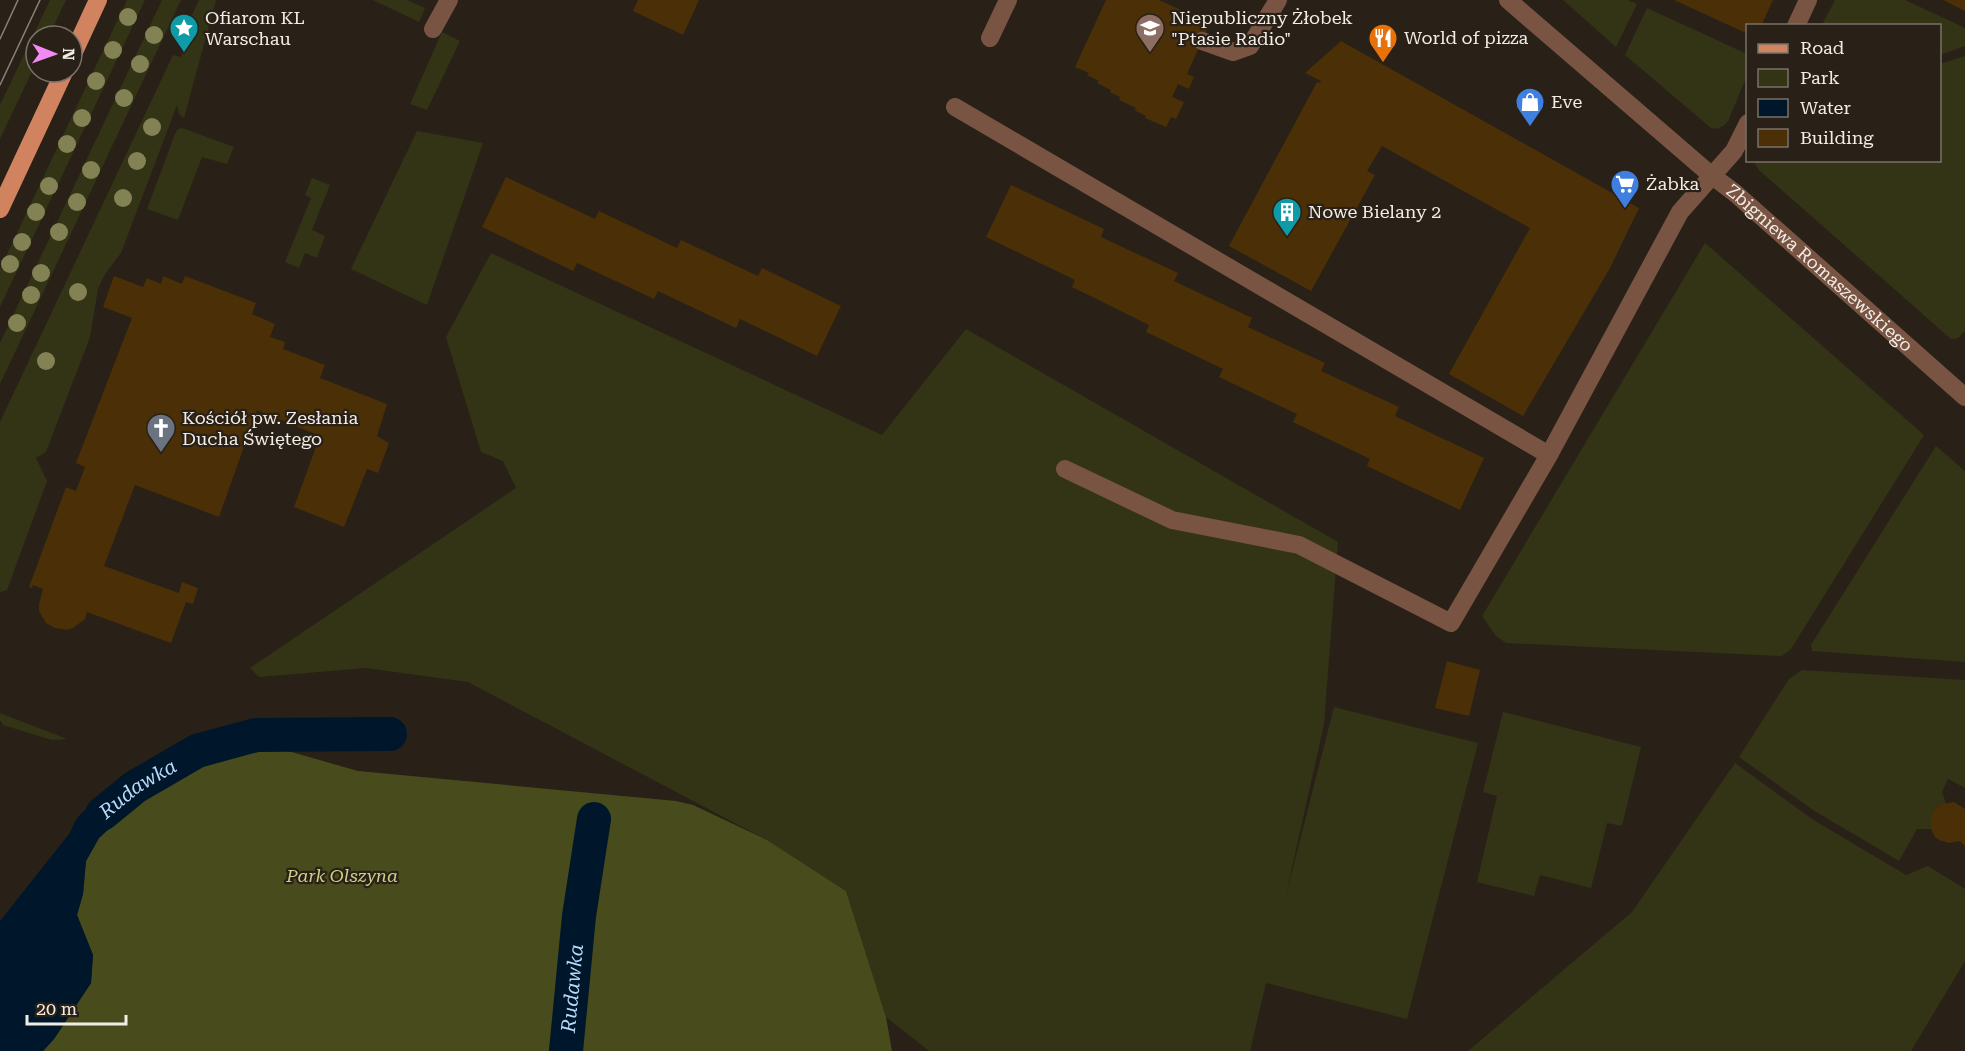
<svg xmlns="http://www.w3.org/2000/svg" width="1965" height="1051" viewBox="0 0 1965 1051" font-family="'Roboto Serif',serif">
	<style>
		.green { fill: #323415 }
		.forest { fill: #484b1c }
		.water { fill: #00162b }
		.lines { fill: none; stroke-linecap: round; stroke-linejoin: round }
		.canal { stroke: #00162b; stroke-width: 34 }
		.building { fill: #4b2f06 }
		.minor { stroke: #795442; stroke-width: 18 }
		.major { stroke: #d0835e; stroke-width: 18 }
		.tram { stroke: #89827a; stroke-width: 1.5 }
		.tree { fill: #838254 }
		.labels { text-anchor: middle; stroke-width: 4.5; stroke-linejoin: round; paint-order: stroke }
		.poi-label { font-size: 18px; fill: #f2ece6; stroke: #292117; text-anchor: start }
		.street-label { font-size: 18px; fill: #f2ece6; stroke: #292117 }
		.park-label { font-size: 18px; font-style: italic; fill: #ccd186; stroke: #292117 }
		.water-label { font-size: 20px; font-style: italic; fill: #b8dbfb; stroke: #292117 }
	</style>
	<rect width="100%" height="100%" fill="#292117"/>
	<!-- green -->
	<path class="green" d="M50 0H66L49 36H36V63L0 139V105Z
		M127 0H145L0 307V269Z
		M162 0H181L0 384V343Z
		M199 0H216L184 118 179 114 177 105 121 253 105 274 98 289 90 337 46 452 36 458 47 481 7 590 0 592V422L173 55 181 57 184 46 179 43Z
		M373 0H407L425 8 419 22Z
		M1563 0H1628L1637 4 1616 47Z
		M1835 0H1905L1965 28V46L1940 55V26L1822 25Z
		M1647 8 1747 54V76L1728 121C1723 127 1719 130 1711 128L1625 55Z
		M442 32 460 41 427 110 410 104Z
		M1965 56V331L1958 338 1951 339 1759 170 1753 161 1940 160V64Z
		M182 128 234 147 227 164 202 157 178 220 147 209 175 134 178 129Z
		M417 131 483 143 427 305 351 269Z
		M312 178 330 185 312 230 325 236 317 258 305 253 299 268 285 262 311 198 305 195Z
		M1705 243 1924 435 1791 649 1782 656 1506 643 1496 636 1482 616Z
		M491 253 882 435 966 329 1338 542 1324 724 1285 899 1334 707 1478 743 1407 1019 1266 983 1250 1051H929L886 1017 846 891 767 840 468 682 366 668 259 677 250 668 516 488 503 461 481 452 446 337Z
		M1936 446 1965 471V662L1812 651 1811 645Z
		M1802 670 1965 680V788L1948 779 1942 792 1946 803C1933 806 1930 816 1931 829H1917L1899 861 1813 810 1739 757 1789 679Z
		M1503 712 1641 747 1622 826 1607 823 1591 888 1540 875 1534 896 1477 882 1497 796 1483 792Z
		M0 713 67 739 52 740 3 725 0 720Z
		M1735 763 1812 819 1906 875 1928 866 1965 889V961L1911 1051H1468L1632 912Z"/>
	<!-- forest -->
	<path class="forest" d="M232 746 274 747 358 771 676 801 693 805 767 840 846 891 886 1017 892 1051H43L54 1039 91 983 93 955 77 915 83 894 86 861 99 838 112 826 141 789 191 761Z"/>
	<!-- water -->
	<path class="water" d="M136 781 141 789 112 826 99 838 86 861 83 894 77 915 93 955 91 983 54 1039 43 1051H0V921L69 834C72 829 74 822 78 817 91 803 118 787 136 781Z"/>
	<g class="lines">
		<!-- canal -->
		<g class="canal">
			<path id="s1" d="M102 814 135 787 197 751 256 735 390 734"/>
			<path id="s2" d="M566 1051 579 916 594 819"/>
		</g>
	</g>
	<!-- building -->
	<path class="building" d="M638 0H699L683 35 633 11Z
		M1106 0H1159L1210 23 1187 74 1194 77 1189 89 1178 84 1172 97 1184 102 1176 119 1171 117 1166 127 1145 118 1146 116 1134 110 1136 108 1119 100 1120 97 1110 92 1111 90 1097 83 1099 81 1087 75 1089 73 1075 67Z
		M1674 0H1773L1761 26H1748V34Z
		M1943 0H1965V11Z
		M1341 41 1639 208 1610 268 1523 416 1449 374 1530 228 1382 146 1367 171 1375 175 1311 291 1229 246 1317 82 1320 83 1321 81 1305 73Z
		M506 177 595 219 599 211 677 248 681 240 758 276 762 268 841 306 817 356 740 319 736 328 658 291 654 299 577 263 573 271 482 227Z
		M1011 185 1104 229 1101 237 1178 273 1174 281 1252 318 1248 327 1325 363 1321 371 1399 407 1395 416 1484 458 1460 510 1367 466 1370 459 1293 422 1297 414 1219 377 1223 369 1146 332 1149 325 1072 287 1075 280 986 237Z
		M114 276 143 287 147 278 161 284 163 276 182 284 185 276 256 303 252 314 275 324 270 337 285 342 283 349 325 365 320 378 387 404 377 436 389 443 378 473 367 469 344 527 294 507 320 436 257 410 219 517 135 485 104 566 179 593 182 582 198 588 193 604 186 602 171 643 87 612 85 619 73 628 67 630 55 628 46 623 39 611V604L43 589 33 585 32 588 29 587 66 487 76 491 85 467 76 463 132 318 103 307Z
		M1447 661 1480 670 1469 716 1435 708Z
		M1954 802 1965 809V846L1960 841 1949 843 1939 840 1935 837 1931 829V816L1935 809 1942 804Z"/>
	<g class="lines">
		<!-- minor -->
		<g class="minor">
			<path id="s3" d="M1508 0 1711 175 1735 193 1965 397"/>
			<path d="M1796 26 1808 0"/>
			<path d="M433 29 449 0"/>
			<path d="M990 38 1008 0"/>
			<path d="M1202 41 1233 52 1250 46 1278 0"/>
			<path d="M955 107 1549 455 1680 212 1734 151 1748 123"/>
			<path d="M1065 469 1172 520 1299 545 1451 623 1549 455"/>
		</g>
		<!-- major -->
		<path class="major" d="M72 56 98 0
			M0 209 64 72"/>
		<!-- tram -->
		<path class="tram" d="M0 39 18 0
			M0 85 40 0"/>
	</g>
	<!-- trees -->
	<g class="tree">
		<circle cx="128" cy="17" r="9"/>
		<circle cx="154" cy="35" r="9"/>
		<circle cx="113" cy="50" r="9"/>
		<circle cx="140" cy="64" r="9"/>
		<circle cx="96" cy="81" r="9"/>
		<circle cx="124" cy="98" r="9"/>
		<circle cx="82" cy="118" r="9"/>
		<circle cx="152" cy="127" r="9"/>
		<circle cx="67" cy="144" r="9"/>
		<circle cx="137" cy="161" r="9"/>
		<circle cx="91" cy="170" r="9"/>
		<circle cx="49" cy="186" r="9"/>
		<circle cx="123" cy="198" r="9"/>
		<circle cx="77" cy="202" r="9"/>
		<circle cx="36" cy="212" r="9"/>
		<circle cx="59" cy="232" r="9"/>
		<circle cx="22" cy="242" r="9"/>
		<circle cx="10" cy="264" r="9"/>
		<circle cx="41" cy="273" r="9"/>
		<circle cx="78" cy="292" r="9"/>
		<circle cx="31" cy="295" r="9"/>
		<circle cx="17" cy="323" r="9"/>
		<circle cx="46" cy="361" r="9"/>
	</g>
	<!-- icons -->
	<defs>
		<g id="sight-pin" transform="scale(1.5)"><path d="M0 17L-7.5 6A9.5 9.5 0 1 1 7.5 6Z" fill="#0f9aa8" stroke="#292117"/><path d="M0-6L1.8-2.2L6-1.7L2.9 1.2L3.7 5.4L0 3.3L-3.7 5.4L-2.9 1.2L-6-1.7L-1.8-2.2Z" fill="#fff"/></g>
		<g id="school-pin" transform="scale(1.5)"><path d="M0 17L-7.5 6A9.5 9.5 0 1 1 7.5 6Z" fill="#8d6e63" stroke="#292117"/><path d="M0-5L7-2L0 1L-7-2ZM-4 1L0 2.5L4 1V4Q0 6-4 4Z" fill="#fff"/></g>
		<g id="restaurant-pin" transform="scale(1.5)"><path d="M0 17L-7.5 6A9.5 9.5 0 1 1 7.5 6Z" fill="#e8710a" stroke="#292117"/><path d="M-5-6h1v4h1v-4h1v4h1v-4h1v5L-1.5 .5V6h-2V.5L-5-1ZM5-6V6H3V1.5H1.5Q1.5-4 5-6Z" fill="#fff"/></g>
		<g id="shop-pin" transform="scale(1.5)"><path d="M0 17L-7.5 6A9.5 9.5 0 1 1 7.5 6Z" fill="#3f7fe0" stroke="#292117"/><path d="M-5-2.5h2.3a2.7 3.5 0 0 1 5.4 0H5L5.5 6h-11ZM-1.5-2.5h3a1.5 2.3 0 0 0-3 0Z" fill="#fff"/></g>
		<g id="supermarket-pin" transform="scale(1.5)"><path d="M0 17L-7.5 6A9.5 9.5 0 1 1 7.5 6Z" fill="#3f7fe0" stroke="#292117"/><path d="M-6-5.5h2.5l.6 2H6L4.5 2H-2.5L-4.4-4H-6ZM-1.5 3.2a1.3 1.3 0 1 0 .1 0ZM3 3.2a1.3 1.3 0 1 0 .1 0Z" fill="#fff"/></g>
		<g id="building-pin" transform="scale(1.5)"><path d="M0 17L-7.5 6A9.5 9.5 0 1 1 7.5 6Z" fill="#0f9aa8" stroke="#292117"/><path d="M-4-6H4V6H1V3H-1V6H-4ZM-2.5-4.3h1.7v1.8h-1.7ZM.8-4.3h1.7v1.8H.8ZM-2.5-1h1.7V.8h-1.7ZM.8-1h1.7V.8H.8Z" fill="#fff"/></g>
		<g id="church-pin" transform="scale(1.5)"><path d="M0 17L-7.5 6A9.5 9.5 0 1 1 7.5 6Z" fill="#6b7280" stroke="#292117"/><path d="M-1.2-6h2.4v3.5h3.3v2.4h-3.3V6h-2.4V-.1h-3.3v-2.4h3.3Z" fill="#fff"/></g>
	</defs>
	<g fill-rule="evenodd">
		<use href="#sight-pin" x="184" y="28"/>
		<use href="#school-pin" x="1150" y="28"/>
		<use href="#restaurant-pin" x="1383" y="38"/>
		<use href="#shop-pin" x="1530" y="102"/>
		<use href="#supermarket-pin" x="1625" y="184"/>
		<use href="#building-pin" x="1287" y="212"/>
		<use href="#church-pin" x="161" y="428"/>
	</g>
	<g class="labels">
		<!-- poi labels -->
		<g class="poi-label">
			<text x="205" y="24">Ofiarom KL<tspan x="205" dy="21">Warschau</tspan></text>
			<text x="1171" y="24">Niepubliczny Żłobek<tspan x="1171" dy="21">"Ptasie Radio"</tspan></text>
			<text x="1404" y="44">World of pizza</text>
			<text x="1551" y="108">Eve</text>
			<text x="1646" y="190">Żabka</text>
			<text x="1308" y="218">Nowe Bielany 2</text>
			<text x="182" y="424">Kościół pw. Zesłania<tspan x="182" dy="21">Ducha Świętego</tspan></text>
		</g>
		<!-- street labels -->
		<g class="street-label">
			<text dy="6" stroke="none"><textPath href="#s3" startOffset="411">Zbigniewa Romaszewskiego</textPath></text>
		</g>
		<!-- park labels -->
		<g class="park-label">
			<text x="342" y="882">Park Olszyna</text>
		</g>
		<!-- water labels -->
		<g class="water-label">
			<text dy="7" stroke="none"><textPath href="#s1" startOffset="44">Rudawka</textPath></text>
			<text dy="7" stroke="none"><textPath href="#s2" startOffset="63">Rudawka</textPath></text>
		</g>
	</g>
	<!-- legend -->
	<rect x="1746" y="24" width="195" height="138" fill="#292117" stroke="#79726a" stroke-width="1.5"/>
	<rect x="1758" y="44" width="30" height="9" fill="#d0835e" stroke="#79726a" stroke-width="1.5"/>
	<text x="1800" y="54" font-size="18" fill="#f2ece6">Road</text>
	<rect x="1758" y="69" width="30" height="18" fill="#323415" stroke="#79726a" stroke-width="1.5"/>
	<text x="1800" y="84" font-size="18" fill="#f2ece6">Park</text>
	<rect x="1758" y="99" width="30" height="18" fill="#00162b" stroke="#79726a" stroke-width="1.5"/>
	<text x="1800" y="114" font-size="18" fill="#f2ece6">Water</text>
	<rect x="1758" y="129" width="30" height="18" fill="#4b2f06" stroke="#79726a" stroke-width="1.5"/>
	<text x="1800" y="144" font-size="18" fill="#f2ece6">Building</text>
	<!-- north arrow -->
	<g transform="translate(54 54) rotate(91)"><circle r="28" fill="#292117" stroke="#79726a" stroke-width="1.5"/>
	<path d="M0-4.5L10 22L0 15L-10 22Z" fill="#f18af4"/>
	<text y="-9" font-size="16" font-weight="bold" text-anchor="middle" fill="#f2ece6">N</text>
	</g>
	<!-- scale -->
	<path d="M27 1015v9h99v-9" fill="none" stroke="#f2ece6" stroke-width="3"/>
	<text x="36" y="1015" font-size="18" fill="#f2ece6" stroke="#292117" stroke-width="4.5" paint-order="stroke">20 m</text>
</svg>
